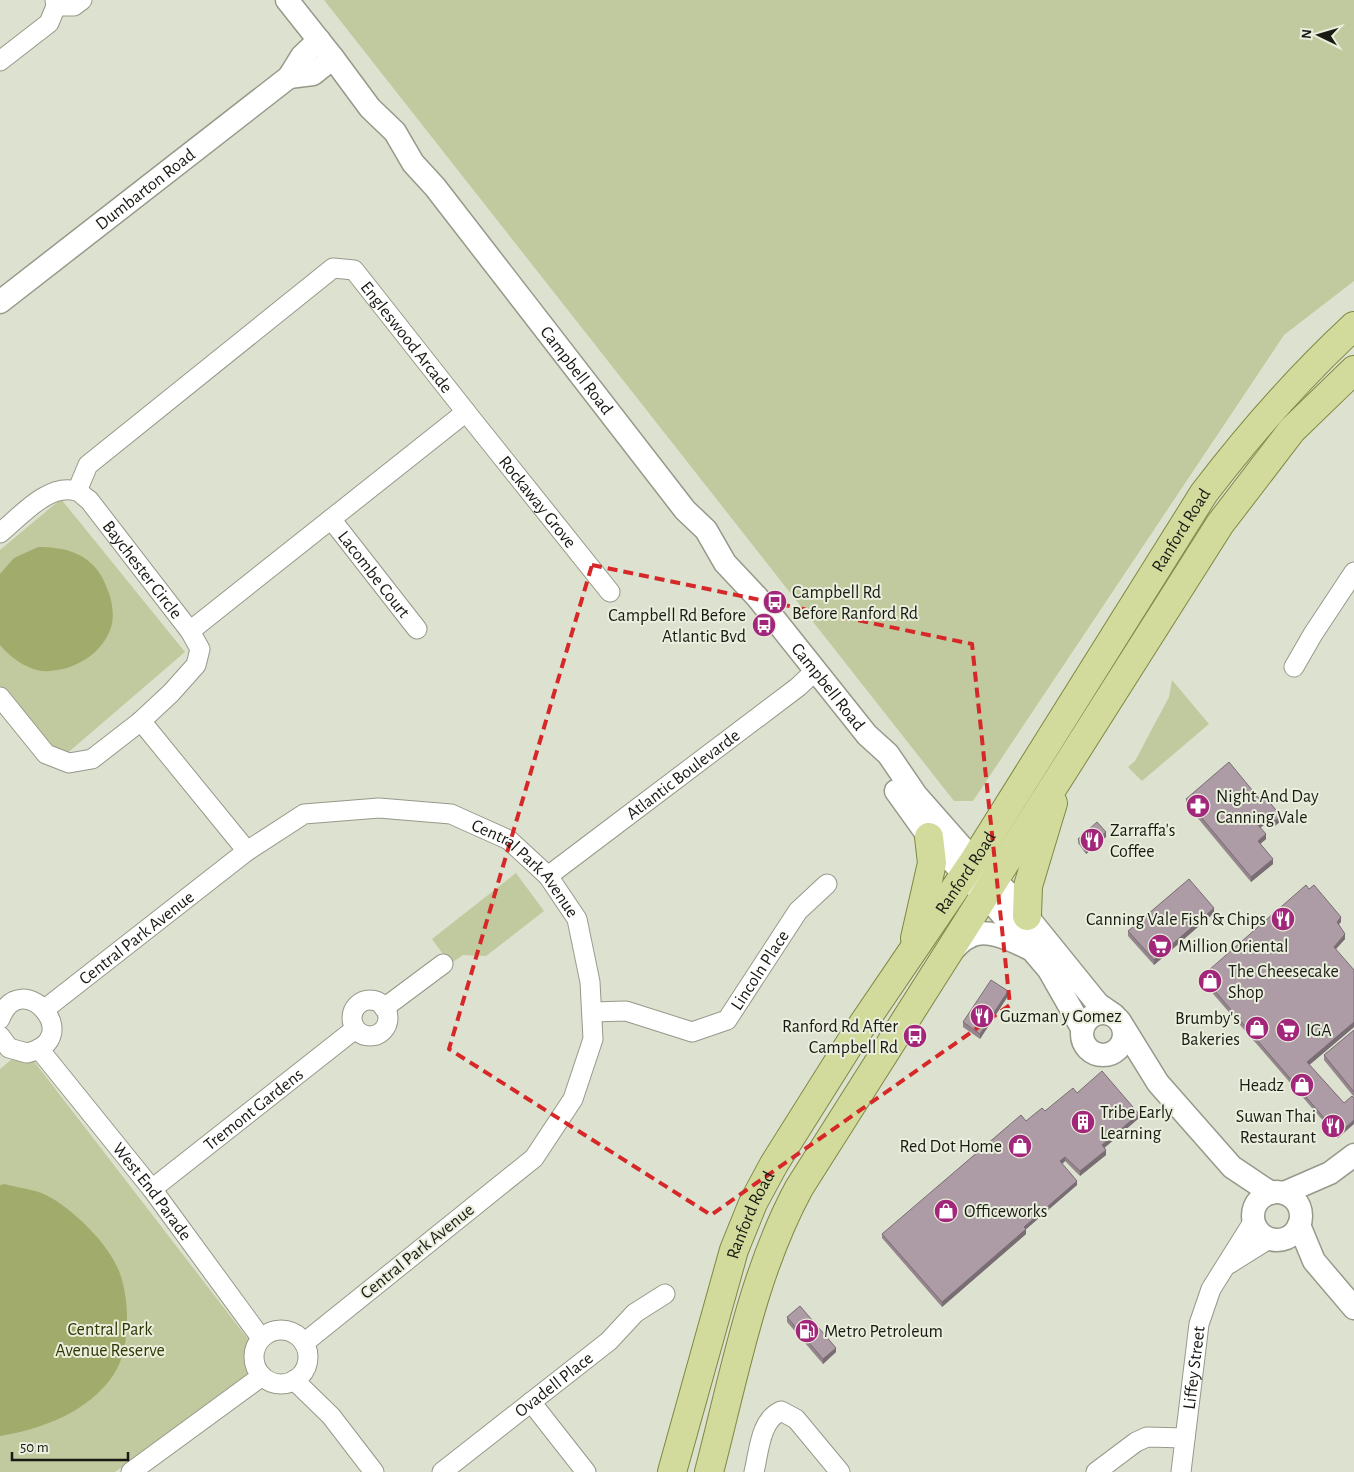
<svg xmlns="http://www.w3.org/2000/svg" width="1354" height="1472" viewBox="0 0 1354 1472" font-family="'Alegreya Sans',sans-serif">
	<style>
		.green { fill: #c1c99f }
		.water { fill: #a1ac6c }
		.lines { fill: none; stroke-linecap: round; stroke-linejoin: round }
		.minor-casing { stroke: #969989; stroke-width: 21 }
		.tertiary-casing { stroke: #969989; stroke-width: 25 }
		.primary-casing { stroke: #7e8842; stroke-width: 30 }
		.minor { stroke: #fff; stroke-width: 19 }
		.tertiary { stroke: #fff; stroke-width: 22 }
		.primary { stroke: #d2db9c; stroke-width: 28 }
		.wall { fill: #95868e }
		.shaded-wall { fill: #796d74 }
		.building { fill: #ad9ca5; stroke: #796d74 }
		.marked { fill: none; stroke: #d62828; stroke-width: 4; stroke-dasharray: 10 6; stroke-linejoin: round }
		.labels { text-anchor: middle; stroke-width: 4; stroke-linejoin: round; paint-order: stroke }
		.street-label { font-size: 18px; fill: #191a14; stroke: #eaeedc }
		.poi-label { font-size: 18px; fill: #191a14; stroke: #eaeedc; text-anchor: start }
		.park-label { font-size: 18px; fill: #303602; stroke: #eaeedc }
	</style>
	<rect width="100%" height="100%" fill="#dde1cf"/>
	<!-- green -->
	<path class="green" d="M324 0H1354V281L1284 335 973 801H954Z
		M61 499 185 652 57 762 0 691V550Z
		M1172 680 1209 724 1142 781 1128 767 1135 761 1169 697Z
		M516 873 544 911 486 956 463 955 450 964 432 939Z
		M12 1059 33 1060 251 1343V1372L115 1472H0V1069Z"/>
	<!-- water -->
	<path class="water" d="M38 547C72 547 97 557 108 591 112 600 114 614 112 624 105 652 76 670 49 671 31 673 11 658 0 645V574L14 558Z
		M5 1184C18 1188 34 1189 46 1195 72 1208 108 1243 119 1271 130 1299 131 1348 114 1374 89 1412 42 1429 0 1436V1185Z"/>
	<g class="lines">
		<!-- minor casing -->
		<g class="minor-casing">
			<g id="minor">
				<path d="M56 6H74L82 0"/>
				<path d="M0 61 49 23 56 6 55 0"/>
				<path id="s1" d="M466 412 610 592"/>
				<path id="s2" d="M77 491 88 465 333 268 354 270 466 412 190 631"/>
				<path id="s3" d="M331 519 417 629"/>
				<path id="s4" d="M0 533C20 517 48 483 76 491 81 492 85 498 89 500L190 631 200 649 196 665 171 693 141 721 92 759 69 763 46 754 0 697"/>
				<path d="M1294 667 1313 634 1354 572"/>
				<path d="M141 721 247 851"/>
				<path id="s5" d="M548 876 798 687 815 671"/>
				<circle cx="370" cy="1018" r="18"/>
				<path d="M384 1008 443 964"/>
				<path id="s6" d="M45 1009 247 851 304 814 379 808 451 814 509 840 548 876 577 919 590 982 593 1039 573 1099 534 1158 304 1343"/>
				<path id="s7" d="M593 1012 626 1011 692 1032 727 1020 798 911 827 884"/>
				<path d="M0 1019C21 964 88 1039 27 1053L9 1048 0 1036"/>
				<path id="s8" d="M39 1049 152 1189 261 1338"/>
				<path id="s9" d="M152 1189 355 1029"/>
				<path d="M1229 1264 1269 1239"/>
				<circle cx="281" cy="1357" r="27"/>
				<path d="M294 1380 331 1416 374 1472"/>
				<path d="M531 1402 586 1472"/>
				<path d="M131 1472 262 1376"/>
				<path id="s10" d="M442 1472 609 1341 635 1313 665 1294"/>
				<path d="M754 1472C759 1452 760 1420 781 1411L796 1419 840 1472"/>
				<path d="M1096 1472 1136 1442 1147 1437 1185 1438"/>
				<path id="s11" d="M1181 1472 1199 1324 1211 1289 1253 1222"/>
			</g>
		</g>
		<!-- tertiary casing -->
		<g class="tertiary-casing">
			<g id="tertiary">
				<path id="s12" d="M287 0 333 58 370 108 395 132 413 163 435 187 685 510 706 530 725 563 757 597 867 735 888 754 916 795 960 845 1009 894 1098 1004 1114 1015"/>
				<path d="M289 77 313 74 333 58"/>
				<path id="s13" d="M0 302 289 77 302 56 319 40"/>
				<path d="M896 791 929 837 999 911 1049 970 1082 1028"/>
				<path d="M952 951C956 947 961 941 967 938 985 926 1012 940 1028 948"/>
				<circle cx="1103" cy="1034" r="21"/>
				<path d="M1124 1028 1158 1083 1232 1167 1271 1193"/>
				<circle cx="1277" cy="1216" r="24"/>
				<path d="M1284 1193 1330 1173 1354 1155"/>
				<path d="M1299 1225 1314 1261 1354 1308"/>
			</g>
		</g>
		<!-- primary casing -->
		<g class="primary-casing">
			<g id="primary">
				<path d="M1027 916 1028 886 1053 803"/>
				<path d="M915 938 932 863 929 837"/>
				<path id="s14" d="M672 1472 734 1250 753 1203 774 1164 852 1040 975 859 1204 493C1249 434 1299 377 1354 326"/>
				<path d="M709 1472C734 1377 752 1275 799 1188L1220 524 1292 430 1354 370"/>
			</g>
		</g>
		<!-- minor -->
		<use href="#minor" class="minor"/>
		<!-- tertiary -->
		<use href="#tertiary" class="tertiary"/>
		<!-- primary -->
		<use href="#primary" class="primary"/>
	</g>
	<!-- wall -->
	<path class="wall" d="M1186 799 1281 821 1271 829 1266 823 1260 828 1266 839 1260 844 1273 864 1251 882 1186 804Z
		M1106 837 1086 854 1078 843V839Z
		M1214 913 1154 965 1128 936V931Z
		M1341 922 1339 924 1345 939 1336 949 1354 1027 1309 1065 1344 1103 1338 1138 1208 988V983Z
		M1008 996 980 1039 963 1027V1022Z
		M1354 1030V1097L1324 1060V1055Z
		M1077 1093 1139 1118 1104 1148 1106 1155 1080 1176 1065 1161 1062 1164 1077 1185 1026 1229V1234L942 1307 882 1238V1234L1026 1121Z
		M787 1317 836 1352 823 1364 787 1322Z"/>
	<!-- shaded-wall -->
	<path class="shaded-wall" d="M1281 816V821L1271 829V824Z
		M1266 818V823L1258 830V825Z
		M1106 832V837L1086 854V849Z
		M1266 834V839L1258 846V841Z
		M1273 859V864L1251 882V877Z
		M1214 908V913L1154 965V960Z
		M1341 917V922L1337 926V922Z
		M1345 934V939L1334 951V947Z
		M1008 991V996L980 1039V1034Z
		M1354 1022V1027L1307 1067V1062Z
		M1139 1114V1118L1102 1150V1145Z
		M1354 1120V1124L1338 1138V1134Z
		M1106 1150V1155L1080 1176V1171Z
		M1065 1157V1161L1060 1166V1161Z
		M1077 1181V1185L1024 1231V1227Z
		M1026 1229V1234L942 1307V1302Z
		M836 1348V1352L823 1364V1359Z"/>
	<!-- building -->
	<path class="building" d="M1229 762 1262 802 1266 798 1281 816 1271 824 1266 818 1258 825 1266 834 1258 841 1273 859 1251 877 1186 799Z
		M1097 822 1106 832 1086 849 1078 839Z
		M1189 879 1214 908 1154 960 1128 931Z
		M1306 885 1309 889 1314 885 1341 917 1337 922 1345 934 1334 947 1354 970V1022L1307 1062 1344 1103 1352 1096 1354 1098V1120L1338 1134 1208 983 1209 970Z
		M991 980 1008 991 980 1034 963 1022Z
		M1354 1030V1092L1324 1055Z
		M1102 1071 1139 1114 1102 1145 1106 1150 1080 1171 1065 1157 1060 1161 1077 1181 1024 1227 1026 1229 942 1302 882 1234 1021 1115 1026 1121 1042 1108 1045 1111 1073 1088 1077 1093Z
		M800 1306 836 1348 823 1359 787 1317Z"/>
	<!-- marked area -->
	<path class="marked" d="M592 565 972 644 1010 1005 711 1215 449 1049Z"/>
	<!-- icons -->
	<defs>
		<g id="bus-disc" transform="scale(1.25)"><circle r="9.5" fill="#a2267a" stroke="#eaeedc"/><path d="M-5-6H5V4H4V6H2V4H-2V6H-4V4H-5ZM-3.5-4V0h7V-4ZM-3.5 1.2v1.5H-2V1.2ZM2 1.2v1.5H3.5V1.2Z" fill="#fff"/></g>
		<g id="pharmacy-disc" transform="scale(1.25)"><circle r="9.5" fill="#a2267a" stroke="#eaeedc"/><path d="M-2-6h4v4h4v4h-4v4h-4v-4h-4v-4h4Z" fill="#fff"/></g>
		<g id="restaurant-disc" transform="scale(1.25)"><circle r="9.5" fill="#a2267a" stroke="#eaeedc"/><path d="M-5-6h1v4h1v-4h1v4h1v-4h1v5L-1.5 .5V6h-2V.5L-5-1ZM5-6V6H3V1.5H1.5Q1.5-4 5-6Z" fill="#fff"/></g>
		<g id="supermarket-disc" transform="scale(1.25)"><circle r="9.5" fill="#a2267a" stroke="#eaeedc"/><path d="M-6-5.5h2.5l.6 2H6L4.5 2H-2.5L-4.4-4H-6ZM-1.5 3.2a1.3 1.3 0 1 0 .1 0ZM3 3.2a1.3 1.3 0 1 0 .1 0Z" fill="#fff"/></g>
		<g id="shop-disc" transform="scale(1.25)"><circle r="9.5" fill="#a2267a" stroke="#eaeedc"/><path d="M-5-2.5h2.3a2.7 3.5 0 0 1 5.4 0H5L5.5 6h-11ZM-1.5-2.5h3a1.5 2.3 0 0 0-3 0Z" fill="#fff"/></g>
		<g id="building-disc" transform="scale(1.25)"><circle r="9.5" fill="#a2267a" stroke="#eaeedc"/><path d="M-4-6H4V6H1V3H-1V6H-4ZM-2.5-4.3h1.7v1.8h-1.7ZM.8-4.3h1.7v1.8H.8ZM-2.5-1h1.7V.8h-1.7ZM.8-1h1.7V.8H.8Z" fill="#fff"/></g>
		<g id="fuel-disc" transform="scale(1.25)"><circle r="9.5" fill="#a2267a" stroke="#eaeedc"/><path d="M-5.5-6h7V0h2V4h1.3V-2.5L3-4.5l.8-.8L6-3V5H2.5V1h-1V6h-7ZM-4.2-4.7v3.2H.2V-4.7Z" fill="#fff"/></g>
	</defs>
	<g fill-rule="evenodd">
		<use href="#bus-disc" x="775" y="602"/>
		<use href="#bus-disc" x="764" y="625"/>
		<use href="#pharmacy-disc" x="1198" y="806"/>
		<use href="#restaurant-disc" x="1092" y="840"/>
		<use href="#restaurant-disc" x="1283" y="919"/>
		<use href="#supermarket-disc" x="1160" y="946"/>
		<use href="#shop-disc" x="1210" y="981"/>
		<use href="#restaurant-disc" x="982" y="1016"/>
		<use href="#shop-disc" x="1257" y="1028"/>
		<use href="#supermarket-disc" x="1288" y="1030"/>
		<use href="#bus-disc" x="915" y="1036"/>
		<use href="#shop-disc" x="1302" y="1085"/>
		<use href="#building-disc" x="1083" y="1122"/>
		<use href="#restaurant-disc" x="1333" y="1126"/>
		<use href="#shop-disc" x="1020" y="1146"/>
		<use href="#shop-disc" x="946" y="1211"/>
		<use href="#fuel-disc" x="807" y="1331"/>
	</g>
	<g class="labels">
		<!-- street labels -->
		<g class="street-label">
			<text dy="6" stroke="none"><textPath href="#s13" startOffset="184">Dumbarton Road</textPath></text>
			<text dy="6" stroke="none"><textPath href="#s2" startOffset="449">Engleswood Arcade</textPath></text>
			<text dy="6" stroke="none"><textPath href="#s12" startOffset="471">Campbell Road</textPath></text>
			<text dy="6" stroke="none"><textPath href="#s1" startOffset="115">Rockaway Grove</textPath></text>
			<text dy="6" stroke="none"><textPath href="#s14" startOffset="1079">Ranford Road</textPath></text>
			<text dy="6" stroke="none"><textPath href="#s4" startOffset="194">Baychester Circle</textPath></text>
			<text dy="6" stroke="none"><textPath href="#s3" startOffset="70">Lacombe Court</textPath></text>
			<text dy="6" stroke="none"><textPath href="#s12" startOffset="876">Campbell Road</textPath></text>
			<text dy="6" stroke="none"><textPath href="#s5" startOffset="169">Atlantic Boulevarde</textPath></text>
			<text dy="6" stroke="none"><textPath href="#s6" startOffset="566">Central Park Avenue</textPath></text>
			<text dy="6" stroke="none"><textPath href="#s14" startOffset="674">Ranford Road</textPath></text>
			<text dy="6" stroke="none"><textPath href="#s6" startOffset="116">Central Park Avenue</textPath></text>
			<text dy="6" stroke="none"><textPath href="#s7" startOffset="199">Lincoln Place</textPath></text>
			<text dy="6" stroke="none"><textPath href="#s9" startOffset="129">Tremont Gardens</textPath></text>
			<text dy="6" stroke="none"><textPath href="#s8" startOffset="182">West End Parade</textPath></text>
			<text dy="6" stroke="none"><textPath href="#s14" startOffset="269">Ranford Road</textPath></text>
			<text transform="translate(417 1251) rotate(-39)" y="6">Central Park Avenue</text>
			<text dy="6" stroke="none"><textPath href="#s11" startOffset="105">Liffey Street</textPath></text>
			<text dy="6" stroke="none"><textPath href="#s10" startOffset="142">Ovadell Place</textPath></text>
		</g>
		<!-- poi labels -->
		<g class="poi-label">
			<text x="792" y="598">Campbell Rd<tspan x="792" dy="21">Before Ranford Rd</tspan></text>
			<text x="746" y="621" text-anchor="end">Campbell Rd Before<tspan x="746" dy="21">Atlantic Bvd</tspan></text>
			<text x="1216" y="802">Night And Day<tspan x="1216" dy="21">Canning Vale</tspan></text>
			<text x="1110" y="836">Zarraffa's<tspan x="1110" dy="21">Coffee</tspan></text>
			<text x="1266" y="925" text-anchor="end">Canning Vale Fish &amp; Chips</text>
			<text x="1178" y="952">Million Oriental</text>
			<text x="1228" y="977">The Cheesecake<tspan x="1228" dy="21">Shop</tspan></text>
			<text x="1000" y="1022">Guzman y Gomez</text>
			<text x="1240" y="1024" text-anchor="end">Brumby's<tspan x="1240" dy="21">Bakeries</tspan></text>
			<text x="898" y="1032" text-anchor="end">Ranford Rd After<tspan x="898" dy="21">Campbell Rd</tspan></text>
			<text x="1306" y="1036">IGA</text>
			<text x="1284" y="1091" text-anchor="end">Headz</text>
			<text x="1100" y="1118">Tribe Early<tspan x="1100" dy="21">Learning</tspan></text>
			<text x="1316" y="1122" text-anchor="end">Suwan Thai<tspan x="1316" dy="21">Restaurant</tspan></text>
			<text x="1002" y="1152" text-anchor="end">Red Dot Home</text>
			<text x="964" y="1217">Officeworks</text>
			<text x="824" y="1337">Metro Petroleum</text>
		</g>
		<!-- park labels -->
		<g class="park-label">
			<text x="110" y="1335">Central Park<tspan x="110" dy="21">Avenue Reserve</tspan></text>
		</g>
	</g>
	<!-- north arrow -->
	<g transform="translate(1319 35) rotate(275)" stroke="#eaeedc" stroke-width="4" paint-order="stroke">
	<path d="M0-4L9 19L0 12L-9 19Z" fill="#191a14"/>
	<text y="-8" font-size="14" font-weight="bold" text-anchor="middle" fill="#191a14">N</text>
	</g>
	<!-- scale -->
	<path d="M12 1452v8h116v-8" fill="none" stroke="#191a14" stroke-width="2.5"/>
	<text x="20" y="1452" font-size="15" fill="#191a14" stroke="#eaeedc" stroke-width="4" paint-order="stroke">50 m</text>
</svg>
